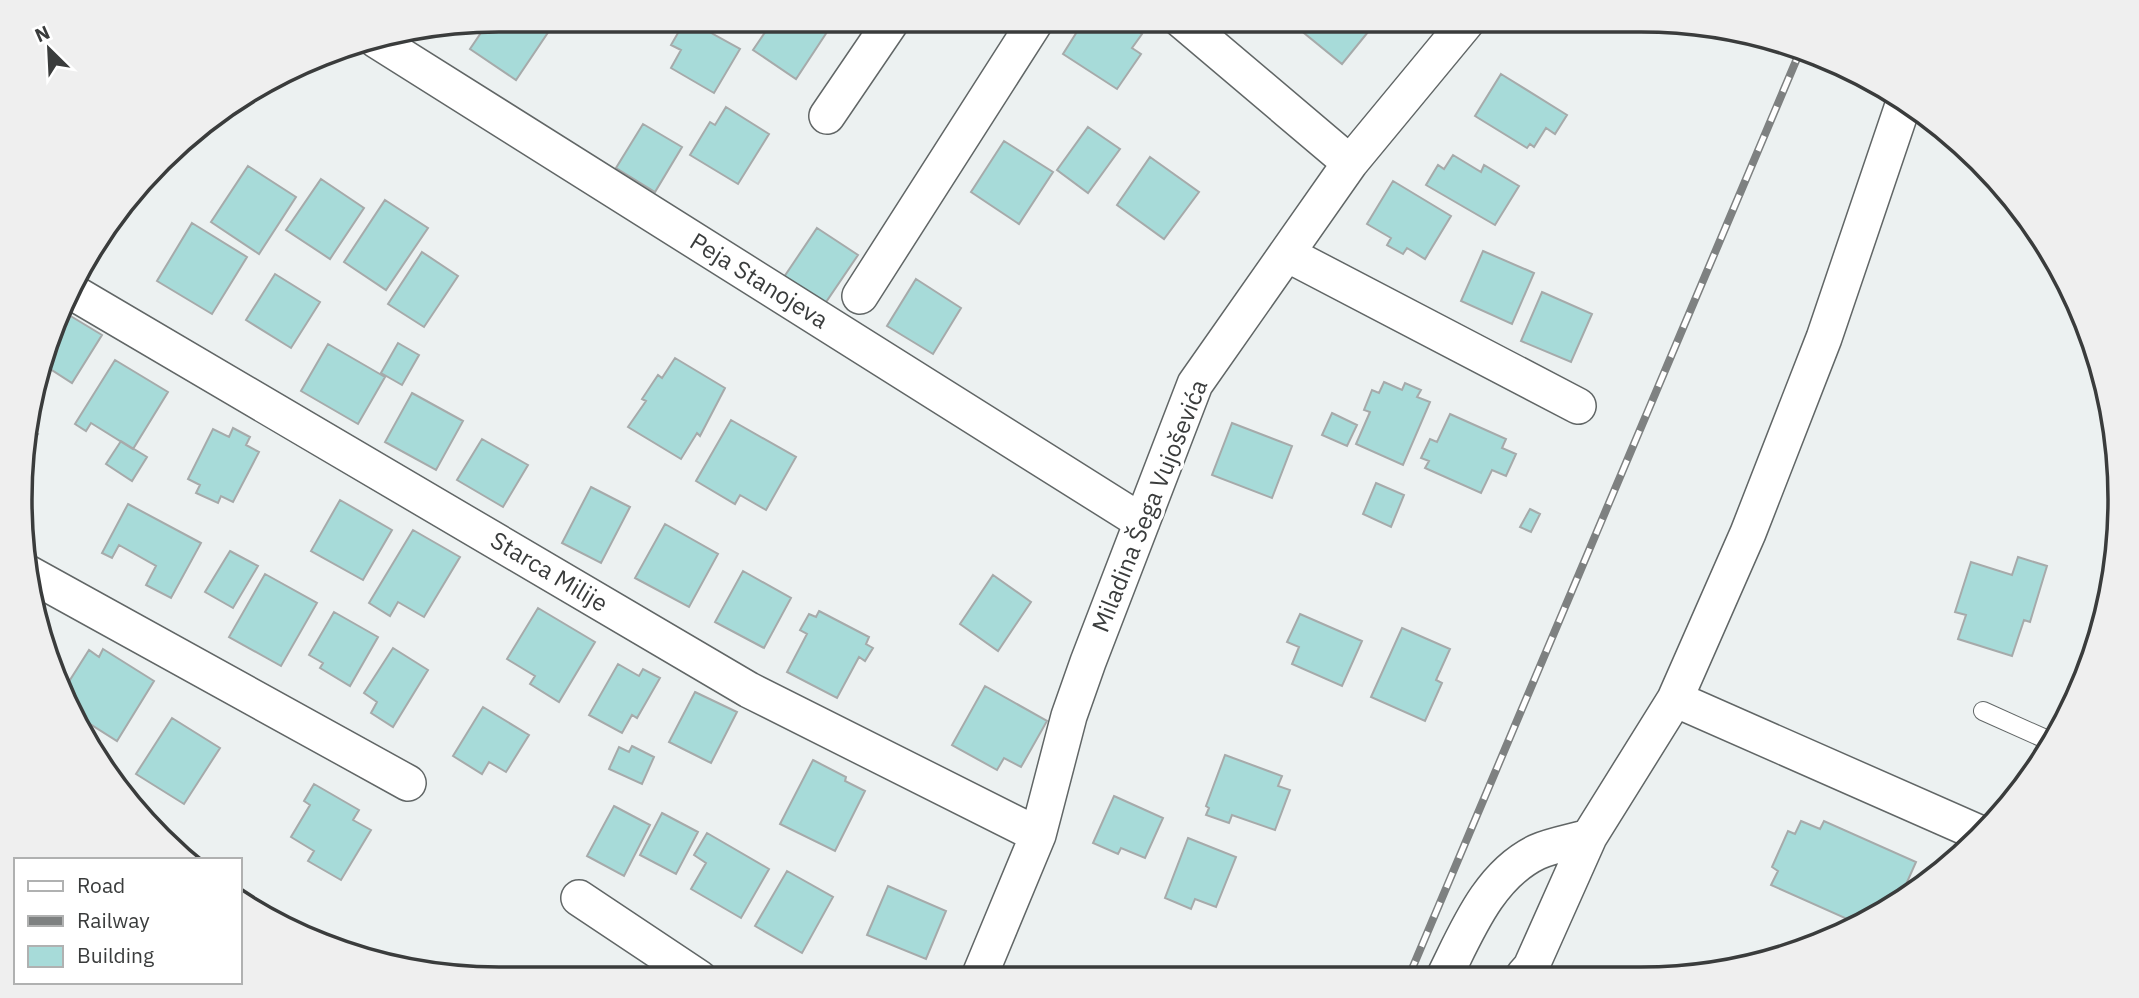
<svg xmlns="http://www.w3.org/2000/svg" width="2139" height="998" viewBox="0 0 2139 998" font-family="'IBM Plex Sans',sans-serif">
	<style>
		.building { fill: #a7dbd9; stroke: #a6aaaa; stroke-width: 2 }
		.lines { fill: none; stroke-linecap: round; stroke-linejoin: round }
		.service-casing { stroke: #616666; stroke-width: 20 }
		.minor-casing { stroke: #616666; stroke-width: 38 }
		.service { stroke: #fff; stroke-width: 18 }
		.minor { stroke: #fff; stroke-width: 35 }
		.rail-casing { stroke: #7e8181; stroke-width: 8 }
		.rail { stroke: #fff; stroke-width: 5; stroke-dasharray: 16; stroke-linecap: butt }
		.labels { text-anchor: middle; stroke-width: 7; stroke-linejoin: round; paint-order: stroke }
		.street-label { font-size: 24px; fill: #3a3c3c; stroke: #fff }
		.rim { fill: none; stroke: #3a3c3c; stroke-width: 3.5 }
	</style>
	<rect width="100%" height="100%" fill="#ecf1f1"/>
	<!-- building -->
	<path class="building" d="M499 19H531L549 31 516 80 470 49 489 21Z
		M686 19 740 49 714 93 671 68 681 50 671 45Z
		M774 19H808L827 32 796 79 753 50Z
		M1085 19H1120L1142 34 1132 48 1141 54 1117 89 1063 54Z
		M1315 19H1375L1377 21 1342 64 1304 33Z
		M1501 74 1567 115 1555 134 1546 128 1534 147 1530 144 1527 148 1475 116Z
		M726 107 769 134 738 184 690 155 710 122 715 125Z
		M643 124 682 147 655 192 616 168Z
		M1088 127 1120 149 1088 193 1057 170Z
		M1004 141 1053 172 1019 224 971 192Z
		M1453 155 1481 172 1484 165 1519 186 1495 225 1426 185 1438 165 1444 169Z
		M1150 157 1199 192 1164 239 1117 205Z
		M248 166 296 197 259 254 211 222Z
		M321 179 364 208 330 259 286 230Z
		M1393 181 1451 216 1425 259 1407 248 1403 254 1387 245 1391 238 1367 224Z
		M130 200 99 249 93 245 100 233Z
		M385 200 428 228 386 290 344 262Z
		M192 223 247 257 212 314 157 281Z
		M817 228 858 255 824 305 784 277Z
		M1483 251 1534 273 1512 324 1461 301Z
		M422 252 458 276 424 327 388 304Z
		M275 274 320 302 291 348 246 320Z
		M916 279 961 308 933 354 887 326Z
		M1542 292 1592 314 1571 362 1521 341Z
		M59 309 102 335 72 383 41 363Z
		M398 343 419 355 402 385 381 373Z
		M328 344 385 377 358 424 301 391Z
		M675 358 725 388 700 436 697 433 681 459 628 427 646 401 642 399 658 375 662 378Z
		M115 360 168 392 133 449 91 423 86 431 75 424Z
		M1384 382 1402 390 1405 383 1421 390 1417 397 1430 402 1403 465 1356 444 1370 412 1364 410 1372 390 1379 393Z
		M412 393 463 421 436 470 385 442Z
		M1332 413 1357 425 1347 446 1322 435Z
		M1450 414 1506 439 1502 448 1516 454 1506 476 1492 470 1481 493 1425 468 1429 461 1421 458 1430 439 1437 442Z
		M731 420 796 457 766 510 740 495 735 504 696 481Z
		M1232 423 1292 446 1272 498 1212 475Z
		M28 427 38 434 27 450Z
		M233 428 250 437 246 445 259 452 233 502 221 496 218 503 196 493 200 485 188 479 213 429 229 437Z
		M482 439 528 465 503 507 457 480Z
		M121 441 147 457 132 481 106 464Z
		M1376 483 1404 495 1391 527 1363 514Z
		M591 487 630 507 601 563 562 543Z
		M340 500 392 530 363 580 311 551Z
		M128 504 201 543 171 598 146 585 156 566 119 545 112 558 102 553Z
		M1530 509 1540 514 1531 532 1520 527Z
		M665 524 718 554 689 607 635 578Z
		M413 530 460 557 424 617 398 602 390 616 369 603Z
		M230 551 258 566 233 608 205 592Z
		M2018 557 2047 566 2030 622 2024 620 2012 656 1958 639 1966 615 1955 612 1971 562 2012 575Z
		M743 571 791 598 764 648 715 622Z
		M265 574 317 603 281 666 229 637Z
		M993 575 1031 602 998 651 960 624Z
		M538 608 595 642 559 702 530 684 535 676 507 659Z
		M819 611 869 637 866 644 873 648 865 661 859 657 837 698 787 672 807 634 800 630 809 614 816 617Z
		M334 612 378 637 350 686 320 668 323 663 309 655Z
		M1300 614 1362 641 1342 686 1292 664 1299 647 1287 642Z
		M1402 628 1450 649 1436 680 1442 683 1425 721 1371 697Z
		M393 648 428 670 393 727 371 713 377 702 364 693Z
		M103 649 154 681 117 741 68 710 63 691 89 650 99 657Z
		M618 664 639 676 643 669 660 678 637 718 632 715 622 733 589 715Z
		M985 686 1047 721 1021 767 1004 758 997 770 952 745Z
		M695 692 737 712 711 763 669 742Z
		M483 707 529 735 506 772 489 762 482 774 453 756Z
		M172 718 220 748 184 804 136 774Z
		M632 746 654 757 642 784 609 769 619 747 629 752Z
		M1225 755 1282 776 1278 786 1290 790 1275 830 1232 815 1229 823 1206 815 1209 808 1206 806Z
		M813 760 846 777 845 781 865 791 835 851 780 824Z
		M314 784 359 810 353 820 371 830 341 880 308 861 314 851 291 837 310 805 304 801Z
		M1114 796 1163 818 1145 858 1121 848 1118 854 1093 843Z
		M614 806 650 825 624 876 587 856Z
		M662 813 698 832 676 874 640 855Z
		M1801 821 1820 829 1824 821 1916 862 1900 898 1856 923 1771 885 1778 871 1772 867 1788 831 1795 834Z
		M707 833 769 869 741 918 691 889 706 863 694 855Z
		M1188 838 1236 857 1216 907 1195 899 1191 909 1165 898Z
		M787 871 833 897 802 953 755 926Z
		M888 886 946 911 926 959 867 935Z"/>
	<g class="lines">
		<!-- service casing -->
		<g class="service-casing">
			<path id="service" d="M1983 711 2050 741"/>
		</g>
		<!-- minor casing -->
		<g class="minor-casing">
			<path id="minor" d="M1180 19 1350 163
				M376 40 1142 522
				M827 116 893 19
				M1287 254 1578 406
				M69 290 749 690 1038 835
				M860 296 1037 19
				M26 572 408 783
				M1675 699 1979 833
				M579 898 699 978
				M1445 975C1467 931 1489 875 1537 852 1553 845 1573 842 1589 837
				M1524 975 1531 967 1589 837 1675 699 1748 533 1824 338 1905 99
				M979 977 1038 835 1069 716 1088 662 1195 384 1350 163 1469 19"/>
		</g>
		<!-- service -->
		<use href="#service" class="service"/>
		<!-- minor -->
		<use href="#minor" class="minor"/>
		<!-- rail casing -->
		<g class="rail-casing">
			<path id="rail" d="M1409 976 1801 49"/>
		</g>
		<!-- rail -->
		<use href="#rail" class="rail"/>
	</g>
	<g class="labels">
		<!-- street labels -->
		<g class="street-label">
			<text transform="translate(759 281) rotate(32)" y="8">Peja Stanojeva</text>
			<text transform="translate(1150 506) rotate(-68)" y="8">Miladina Šega Vujoševića</text>
			<text transform="translate(549 572) rotate(31)" y="8">Starca Milije</text>
		</g>
	</g>
	<!-- crop -->
	<path d="M0 0H2139V998H0ZM499 32H1641A467 467 0 0 1 2108 499V500A467 467 0 0 1 1641 967H499A467 467 0 0 1 32 500V499A467 467 0 0 1 499 32Z" fill="#efefef" fill-rule="evenodd"/>
	<path class="rim" d="M499 32H1641A467 467 0 0 1 2108 499V500A467 467 0 0 1 1641 967H499A467 467 0 0 1 32 500V499A467 467 0 0 1 499 32Z"/>
	<!-- legend -->
	<rect x="14" y="858" width="228" height="126" fill="#ffffff" stroke="#b0b1b1" stroke-width="2"/>
	<rect x="28" y="881" width="35" height="10" fill="#ffffff" stroke="#b0b1b1" stroke-width="2"/>
	<text x="77" y="893" font-size="21" fill="#3a3c3c">Road</text>
	<rect x="28" y="916" width="35" height="10" fill="#7e8181" stroke="#b0b1b1" stroke-width="2"/>
	<text x="77" y="928" font-size="21" fill="#3a3c3c">Railway</text>
	<rect x="28" y="946" width="35" height="21" fill="#a7dbd9" stroke="#b0b1b1" stroke-width="2"/>
	<text x="77" y="963" font-size="21" fill="#3a3c3c">Building</text>
	<!-- north arrow -->
	<g transform="translate(49 49) rotate(336)" stroke="#ffffff" stroke-width="5" paint-order="stroke">
	<path d="M0-5L12 26L0 18L-12 26Z" fill="#3a3c3c"/>
	<text y="-10" font-size="19" font-weight="bold" text-anchor="middle" fill="#3a3c3c">N</text>
	</g>
</svg>
